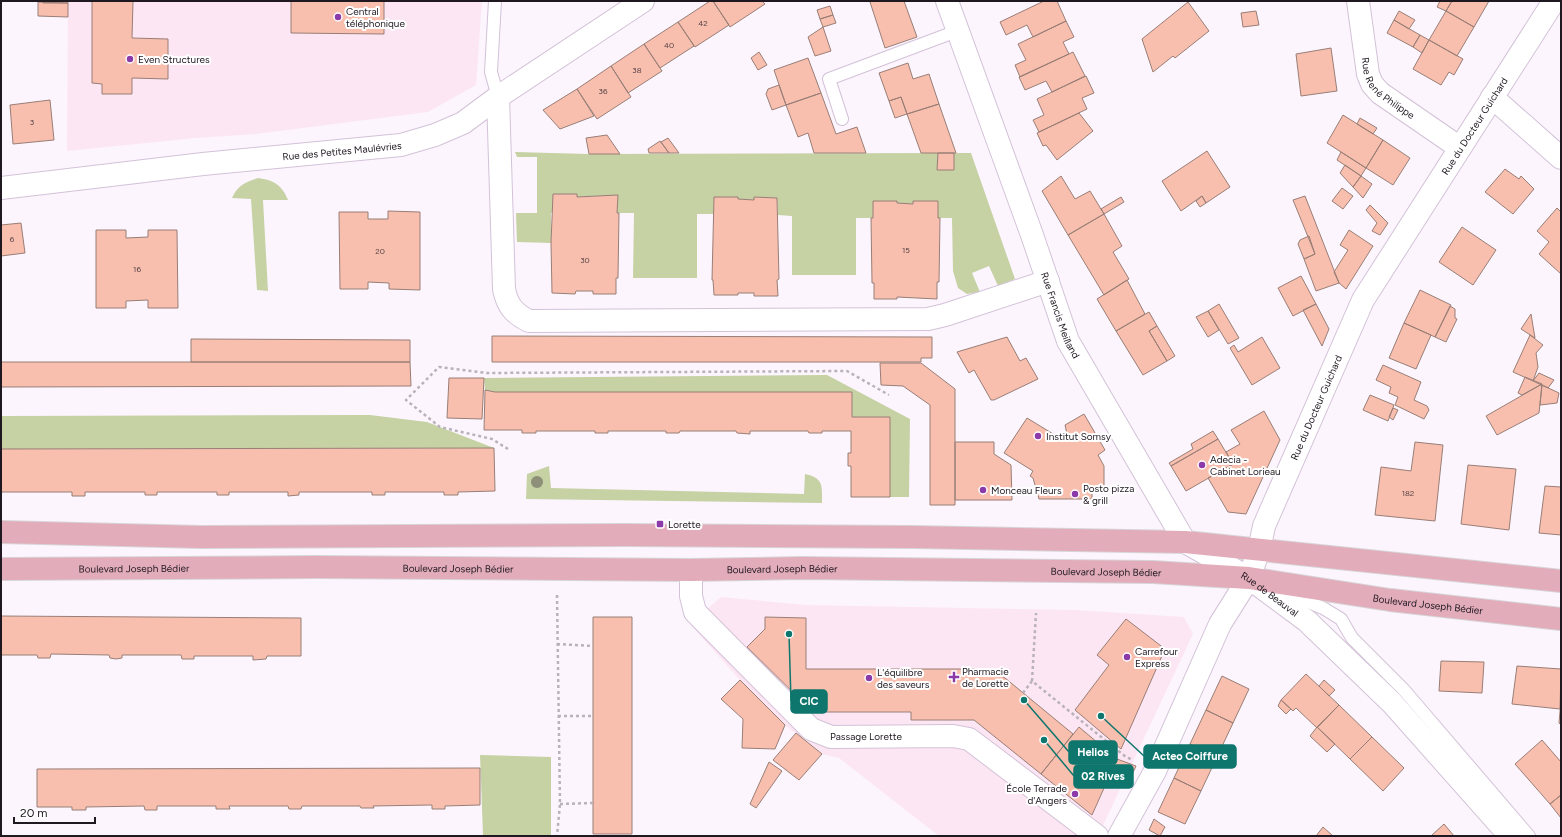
<svg xmlns="http://www.w3.org/2000/svg" width="1562" height="837" viewBox="0 0 1562 837" font-family="Figtree,sans-serif">
	<style>
		.commercial { fill: #fde6f3 }
		.green { fill: #c6d1a4 }
		.building { fill: #f8bfaf; stroke: #997e76 }
		.lines { fill: none; stroke-linecap: round; stroke-linejoin: round }
		.service-casing { stroke: #d3c2d8; stroke-width: 14 }
		.minor-casing { stroke: #d3c2d8; stroke-width: 24 }
		.primary-casing { stroke: #d7d5d7; stroke-width: 24 }
		.path { stroke: #b9b2bb; stroke-width: 2.5; stroke-dasharray: 3 3; stroke-linecap: butt }
		.service { stroke: #fff; stroke-width: 12 }
		.minor { stroke: #fff; stroke-width: 22 }
		.primary { stroke: #e2acba; stroke-width: 22 }
		.tree { fill: #8d8f78 }
		.poi-dot { fill: #8c3aa9; stroke: #fff; stroke-width: 1.5 }
		.labels { text-anchor: middle; stroke-width: 4; stroke-linejoin: round; paint-order: stroke }
		.number-label { font-size: 8px; fill: #554244 }
		.poi-label { font-size: 10px; fill: #1f1820; stroke: #fff; text-anchor: start }
		.street-label { font-size: 10px; fill: #1f1820; stroke: #fff }
		.leader { fill: none; stroke: #0f766e; stroke-width: 1.5 }
		.callout-dot { fill: #0f766e; stroke: #fff; stroke-width: 1.5 }
		.callout { fill: #0f766e; stroke: #0f766e; stroke-width: 1.5 }
		.callout-label { font-size: 11px; text-anchor: middle; font-weight: bold; fill: #fff }
	</style>
	<rect width="100%" height="100%" fill="#fcf5fe"/>
	<!-- commercial -->
	<path class="commercial" d="M68 1H482L476 85 428 112 256 134 196 138 67 151Z
		M721 597 805 605 1075 610 1184 617 1193 634 1098 836H939L839 758 822 754 785 725 740 680 690 624Z"/>
	<!-- green -->
	<path class="green" d="M515 152 589 154 938 153 937 170H954V153H971L1015 279 998 286 989 266 972 273 980 292 967 294 958 288 953 271 952 218H938V201H913V204L897 203V201H873V218H856V275H792V216L778 215 777 198 754 197V200L738 199 737 197H714V214H697V278H633L634 213H617V195L577 197 551 213V243L517 242 516 213H537V157H517Z
		M258 178C274 180 282 185 288 200H263L268 291 257 290 251 199 232 198C237 186 245 182 258 178Z
		M827 375 910 419 909 497H890V417H852V392H495L485 390 484 378Z
		M370 415 427 422 494 448 1 449V416Z
		M549 466 551 488 804 494 805 474C824 478 822 486 822 503L526 499 527 474Z
		M480 755 551 757V836L483 835Z"/>
	<!-- building -->
	<path class="building" d="M43 1H68V3H43Z
		M92 1H133L132 38 168 39V79L132 78V94H102V84L92 83Z
		M291 1H384V34L291 33Z
		M710 1H713L729 25 695 47 678 22Z
		M713 1H762L765 4 730 27Z
		M872 1H904L917 37 885 48 870 2Z
		M1044 1H1057L1066 21 1033 37 1027 25 1006 35 1000 22Z
		M1440 1H1452L1446 11 1437 7Z
		M1452 1H1489L1474 27 1446 11Z
		M38 2 68 3V17L38 16Z
		M1188 2 1209 31 1175 58 1173 56 1153 72 1142 39Z
		M830 6 833 15 820 19 817 10Z
		M1256 11 1259 25 1243 27 1241 13Z
		M1399 11 1415 20 1409 29 1394 20Z
		M1446 11 1474 27 1457 56 1429 40Z
		M833 15 836 23 823 27 820 19Z
		M1394 20 1420 35 1413 47 1387 33Z
		M1066 21 1074 37 1063 42 1069 54 1020 77 1015 65 1026 60 1018 44Z
		M678 22 694 46 660 68 644 44Z
		M823 27 831 51 815 56 808 37Z
		M1420 35 1429 40 1422 53 1413 47Z
		M1429 40 1463 59 1454 75 1449 72 1441 85 1413 69Z
		M644 44 662 71 628 93 611 66Z
		M1331 48 1337 91 1301 96 1296 54Z
		M759 52 767 65 758 70 751 58Z
		M1073 52 1085 76 1052 92 1046 81 1025 90 1019 77Z
		M808 58 821 93 786 105 774 70Z
		M908 63 913 79 929 74 939 104 907 114 901 97 889 101 879 73Z
		M611 66 631 97 597 119 577 89Z
		M1086 76 1094 93 1082 98 1087 109 1039 132 1033 120 1044 115 1037 99Z
		M779 85 786 105 772 110 766 94 768 89Z
		M577 89 594 116 560 129 543 110Z
		M821 93 836 134 857 127 866 153H814L808 133 798 137 786 105Z
		M901 97 907 114 895 118 889 101Z
		M50 100 54 140 13 144 10 105Z
		M939 104 956 153H921L907 114Z
		M1079 113 1093 131 1057 160 1046 145 1043 146 1037 133Z
		M1343 115 1383 140 1366 168 1327 143Z
		M1360 118 1377 128 1373 134 1357 124Z
		M607 135 620 154H589L586 138Z
		M668 138 679 153H669L661 142Z
		M1383 140 1410 158 1393 185 1366 168Z
		M660 141 669 153H649L648 149Z
		M1207 151 1230 187 1206 203 1202 196 1181 211 1162 181Z
		M1341 152 1366 168 1361 176 1337 160Z
		M938 153H954V170H937Z
		M1345 165 1361 176 1353 187 1340 173Z
		M1505 169 1519 179 1521 176 1534 189 1513 214 1485 192Z
		M1061 176 1075 199 1090 191 1104 214 1068 235 1042 191Z
		M1361 176 1372 184 1363 198 1353 187Z
		M1342 188 1353 196 1343 209 1332 201Z
		M553 194H577V197L618 195 617 213H619L618 278H616V294H593V291H576L575 294 552 293 551 243Z
		M1202 196 1206 203 1200 207 1196 201Z
		M1305 196 1339 283 1316 291 1304 259 1315 254 1293 200Z
		M714 197H738V199L754 200V197L777 198 779 279 777 280 778 296H754V293H738V295H714L713 280H712Z
		M1121 197 1124 202 1104 214 1101 209Z
		M873 201H897V203L913 204V201H938V218H940L939 282H937V299L897 297V299H874V283H872L871 218H873Z
		M1370 205 1388 223 1380 235 1372 231 1377 223 1366 210Z
		M1557 208 1561 212V274L1539 254 1549 242 1537 231Z
		M388 211 420 212V290L389 289V283L368 282V289H340L339 212H368V219H388Z
		M1104 214 1122 246 1113 252 1129 279 1104 295 1068 235Z
		M21 223 25 253 1 256V225Z
		M1462 227 1496 250 1473 285 1439 262Z
		M96 230H126V238L148 237V230H177L178 308H148V300L126 301V308H96Z
		M1349 230 1373 246 1346 289 1339 283 1334 272 1348 250 1340 245Z
		M1309 236 1315 254 1304 259 1298 244 1300 240Z
		M1301 276 1316 304 1293 316 1278 288Z
		M1127 280 1145 314 1116 331 1097 299Z
		M1420 290 1451 305 1435 337 1404 323Z
		M1219 304 1239 338 1228 344 1208 311Z
		M1316 304 1329 329 1322 346 1303 310Z
		M1450 306 1455 309V318L1457 319 1446 342 1435 337Z
		M1208 311 1219 330 1208 337 1196 317Z
		M1149 312 1157 326 1149 331 1167 361 1143 375 1116 331Z
		M1531 314 1535 338 1521 329Z
		M1404 323 1431 335 1416 369 1389 358Z
		M1157 326 1175 356 1167 361 1149 331Z
		M1530 335 1543 345 1536 353 1538 367 1533 381 1513 372Z
		M492 336 932 337V358H921V362H492Z
		M1007 337 1020 361 1026 358 1038 379 994 400H991L974 370 969 373 957 352Z
		M1262 337 1280 368 1252 385 1230 348 1234 345 1238 352Z
		M191 339 410 340V362H191Z
		M1 362H410L411 386 1 387Z
		M880 363H921L955 389V505H930V405L903 386 881 385Z
		M1383 365 1421 382 1414 400 1427 406 1429 410 1424 419 1395 405 1398 397 1389 393 1391 387 1376 380Z
		M1539 373 1554 380 1548 388 1533 381Z
		M1525 377 1542 384 1522 395 1518 393Z
		M449 378H484L482 419 447 418Z
		M1542 384 1539 413 1497 435 1486 416Z
		M1542 385 1559 393 1557 403 1540 405Z
		M485 390 495 392H852V417H890V497H851V466H848V453H851V431H822V433H809L808 431H750V434L737 433 736 431H680L679 433H666V431H608V433H595V431H536V433H522V430H484Z
		M1370 395 1394 405 1388 421 1363 410Z
		M1393 408 1398 410 1393 420 1389 417Z
		M1264 411 1280 440 1246 514 1228 512 1208 478 1233 464 1226 452 1240 444 1231 430Z
		M1084 414 1105 450 1098 455 1104 466V490L1092 491V499H1039L1033 478 1030 476 1033 471 1004 453 1027 418 1063 440 1067 434 1065 425Z
		M1213 431 1218 439 1171 466 1169 463 1193 449 1191 444Z
		M1218 439 1233 464 1186 491 1171 466Z
		M955 442H994V454L1011 465 1012 500H955Z
		M1415 442 1443 445 1435 521 1375 515 1381 467 1411 471Z
		M494 448 495 491 458 492V495H444V492H385V495H372V492H299V495L288 496V492H229V495H217V492H157V495H145V492H85V496H72V492H2L1 495V449Z
		M1468 465 1516 469 1509 530 1461 524Z
		M1545 486 1561 487V535L1539 533Z
		M1 616 301 618V656H267L266 659 253 660V656H194V659H182L181 655H122V658L116 659 110 658 109 655 51 654 50 658H38L37 655H1Z
		M593 617H632V834H593Z
		M765 617 806 618V669H975L993 672 1005 678 1073 734 1041 774 974 720H911V712H813L747 647 765 629Z
		M1126 619 1165 649 1121 749 1075 710 1109 665 1097 655Z
		M1441 661 1484 662 1482 693 1439 691Z
		M1517 666 1561 669 1560 709 1512 704Z
		M1306 674 1339 705 1317 728 1296 708 1293 711 1281 700Z
		M1222 676 1249 689 1233 723 1206 710Z
		M740 680 785 725 775 749 742 748 743 719 721 699Z
		M1324 680 1335 690 1329 696 1319 686Z
		M1281 700 1291 709 1286 714 1278 706Z
		M1561 700V725L1559 723Z
		M1339 705 1372 737 1350 759 1317 727Z
		M1206 710 1233 723 1217 757 1190 744Z
		M1079 727 1117 759 1092 815 1041 774Z
		M1317 727 1335 744 1327 752 1310 736Z
		M796 733 822 754 799 780 773 760Z
		M1372 737 1404 768 1383 791 1350 759Z
		M1542 740 1561 762V795L1550 804 1515 764Z
		M1190 744 1217 757 1201 791 1174 778Z
		M1117 759 1136 766 1127 786 1108 778Z
		M769 762 782 771 756 808 750 804Z
		M480 768V805L445 806V809H432V805L373 806 374 808H361L360 806H302L301 809H289L288 806H229L230 809H216V806H157V810H145L144 806 86 807V810H72V807H37V769Z
		M1174 778 1201 791 1185 824 1158 812Z
		M1561 795V818L1550 804Z
		M1154 819 1165 827 1160 836 1149 830Z
		M1444 824 1454 836H1431Z
		M1323 827 1333 836H1316Z"/>
	<g class="lines">
		<!-- service casing -->
		<g class="service-casing">
			<path id="service" d="M495 1 491 72 498 97
				M842 119 829 79 957 31
				M1278 590 1323 608 1341 619 1352 638 1404 690 1529 836"/>
		</g>
		<!-- minor casing -->
		<g class="minor-casing">
			<g id="minor">
				<path id="s1" d="M947 1 1032 235 1068 341 1185 542 1249 578 1307 621 1392 703 1510 836"/>
				<path id="s2" d="M1358 1 1368 74 1372 84 1380 93 1460 148"/>
				<path d="M498 97 504 289C507 305 514 314 529 321L928 319 945 315 1048 281"/>
				<path d="M1492 97 1561 158"/>
				<path id="s3" d="M1 188 203 164 401 145 435 135 463 123 498 97 643 1"/>
				<path d="M691 570V596L695 612 811 729 831 737 953 736 969 739 1097 836"/>
				<path id="s4" d="M1119 836 1155 771 1220 624 1249 578 1259 550 1264 526 1363 300 1554 1"/>
			</g>
		</g>
		<!-- primary casing -->
		<g class="primary-casing">
			<g id="primary">
				<path d="M1 532 201 537 623 535 914 537 1185 542 1561 581"/>
				<path id="s5" d="M1 569 316 567 691 570 802 568 1153 572 1249 578 1390 600 1561 619"/>
			</g>
		</g>
		<!-- path -->
		<path class="path" d="M508 449 492 439 440 427 406 400 439 367 487 373 847 371 889 395
			M557 595 560 804 557 836
			M557 644 593 646
			M1032 681 1036 613
			M1023 693 1032 681 1126 757 1133 760
			M558 716H593
			M1112 768 1126 774
			M560 804 593 803"/>
		<!-- service -->
		<use href="#service" class="service"/>
		<!-- minor -->
		<use href="#minor" class="minor"/>
		<!-- primary -->
		<use href="#primary" class="primary"/>
	</g>
	<!-- trees -->
	<circle class="tree" cx="537" cy="482" r="6"/>
	<!-- markers -->
	<g class="poi-dot">
		<circle cx="338" cy="17" r="4"/>
		<circle cx="130" cy="59" r="4"/>
		<circle cx="1038" cy="436" r="4"/>
		<circle cx="1202" cy="465" r="4"/>
		<circle cx="983" cy="490" r="4"/>
		<circle cx="1075" cy="494" r="4"/>
		<rect x="656" y="520" width="8" height="8" rx="2"/>
		<circle cx="1127" cy="657" r="4"/>
		<path d="M952 671h4v4h4v4h-4v4h-4v-4h-4v-4h4z"/>
		<circle cx="869" cy="678" r="4"/>
		<circle cx="1075" cy="794" r="4"/>
	</g>
	<g class="labels">
		<!-- number labels -->
		<g class="number-label">
			<text x="703" y="26">42</text>
			<text x="669" y="48">40</text>
			<text x="637" y="73">38</text>
			<text x="603" y="94">36</text>
			<text x="32" y="125">3</text>
			<text x="12" y="242">6</text>
			<text x="906" y="253">15</text>
			<text x="380" y="254">20</text>
			<text x="585" y="263">30</text>
			<text x="137" y="272">16</text>
			<text x="1408" y="496">182</text>
		</g>
		<!-- poi labels -->
		<g class="poi-label">
			<text x="346" y="15">Central<tspan x="346" dy="12">téléphonique</tspan></text>
			<text x="138" y="63">Even Structures</text>
			<text x="1046" y="440">Institut Somsy</text>
			<text x="1210" y="463">Adecia -<tspan x="1210" dy="12">Cabinet Lorieau</tspan></text>
			<text x="1083" y="492">Posto pizza<tspan x="1083" dy="12">&amp; grill</tspan></text>
			<text x="991" y="494">Monceau Fleurs</text>
			<text x="668" y="528">Lorette</text>
			<text x="1135" y="655">Carrefour<tspan x="1135" dy="12">Express</tspan></text>
			<text x="962" y="675">Pharmacie<tspan x="962" dy="12">de Lorette</tspan></text>
			<text x="877" y="676">L'équilibre<tspan x="877" dy="12">des saveurs</tspan></text>
			<text x="1067" y="792" text-anchor="end">École Terrade<tspan x="1067" dy="12">d'Angers</tspan></text>
		</g>
		<!-- street labels -->
		<g class="street-label">
			<text dy="4" stroke="none"><textPath href="#s2" startOffset="97">Rue René Philippe</textPath></text>
			<text dy="4" stroke="none"><textPath href="#s4" startOffset="797">Rue du Docteur Guichard</textPath></text>
			<text dy="4" stroke="none"><textPath href="#s3" startOffset="343">Rue des Petites Maulévries</textPath></text>
			<text dy="4" stroke="none"><textPath href="#s1" startOffset="334">Rue Francis Meilland</textPath></text>
			<text dy="4" stroke="none"><textPath href="#s4" startOffset="473">Rue du Docteur Guichard</textPath></text>
			<text dy="4" stroke="none"><textPath href="#s5" startOffset="457">Boulevard Joseph Bédier</textPath></text>
			<text dy="4" stroke="none"><textPath href="#s5" startOffset="133">Boulevard Joseph Bédier</textPath></text>
			<text dy="4" stroke="none"><textPath href="#s5" startOffset="781">Boulevard Joseph Bédier</textPath></text>
			<text dy="4" stroke="none"><textPath href="#s5" startOffset="1105">Boulevard Joseph Bédier</textPath></text>
			<text dy="4" stroke="none"><textPath href="#s1" startOffset="693">Rue de Beauval</textPath></text>
			<text dy="4" stroke="none"><textPath href="#s5" startOffset="1429">Boulevard Joseph Bédier</textPath></text>
			<text x="866" y="740">Passage Lorette</text>
		</g>
	</g>
	<!-- callouts -->
	<path class="leader" d="M789 634L791 701M1024 700L1069 752M1101 716L1144 756M1044 740L1074 776"/>
	<g class="callout-dot">
		<circle cx="789" cy="634" r="4"/>
		<circle cx="1024" cy="700" r="4"/>
		<circle cx="1101" cy="716" r="4"/>
		<circle cx="1044" cy="740" r="4"/>
	</g>
	<g class="callout">
		<rect x="791" y="690" width="36" height="23" rx="4"/>
		<rect x="1069" y="741" width="48" height="23" rx="4"/>
		<rect x="1144" y="745" width="92" height="23" rx="4"/>
		<rect x="1074" y="765" width="59" height="23" rx="4"/>
	</g>
	<g class="callout-label">
		<text x="809" y="705">CIC</text>
		<text x="1093" y="756">Helios</text>
		<text x="1190" y="760">Acteo Coiffure</text>
		<text x="1103" y="780">02 Rives</text>
	</g>
	<!-- border -->
	<rect width="1562" height="837" fill="none" stroke="#1f1820" stroke-width="4"/>
	<!-- scale -->
	<path d="M14 817v6h81v-6" fill="none" stroke="#1f1820" stroke-width="2"/>
	<text x="20" y="817" font-size="12" fill="#1f1820" stroke="#ffffff" stroke-width="3" paint-order="stroke">20 m</text>
</svg>
